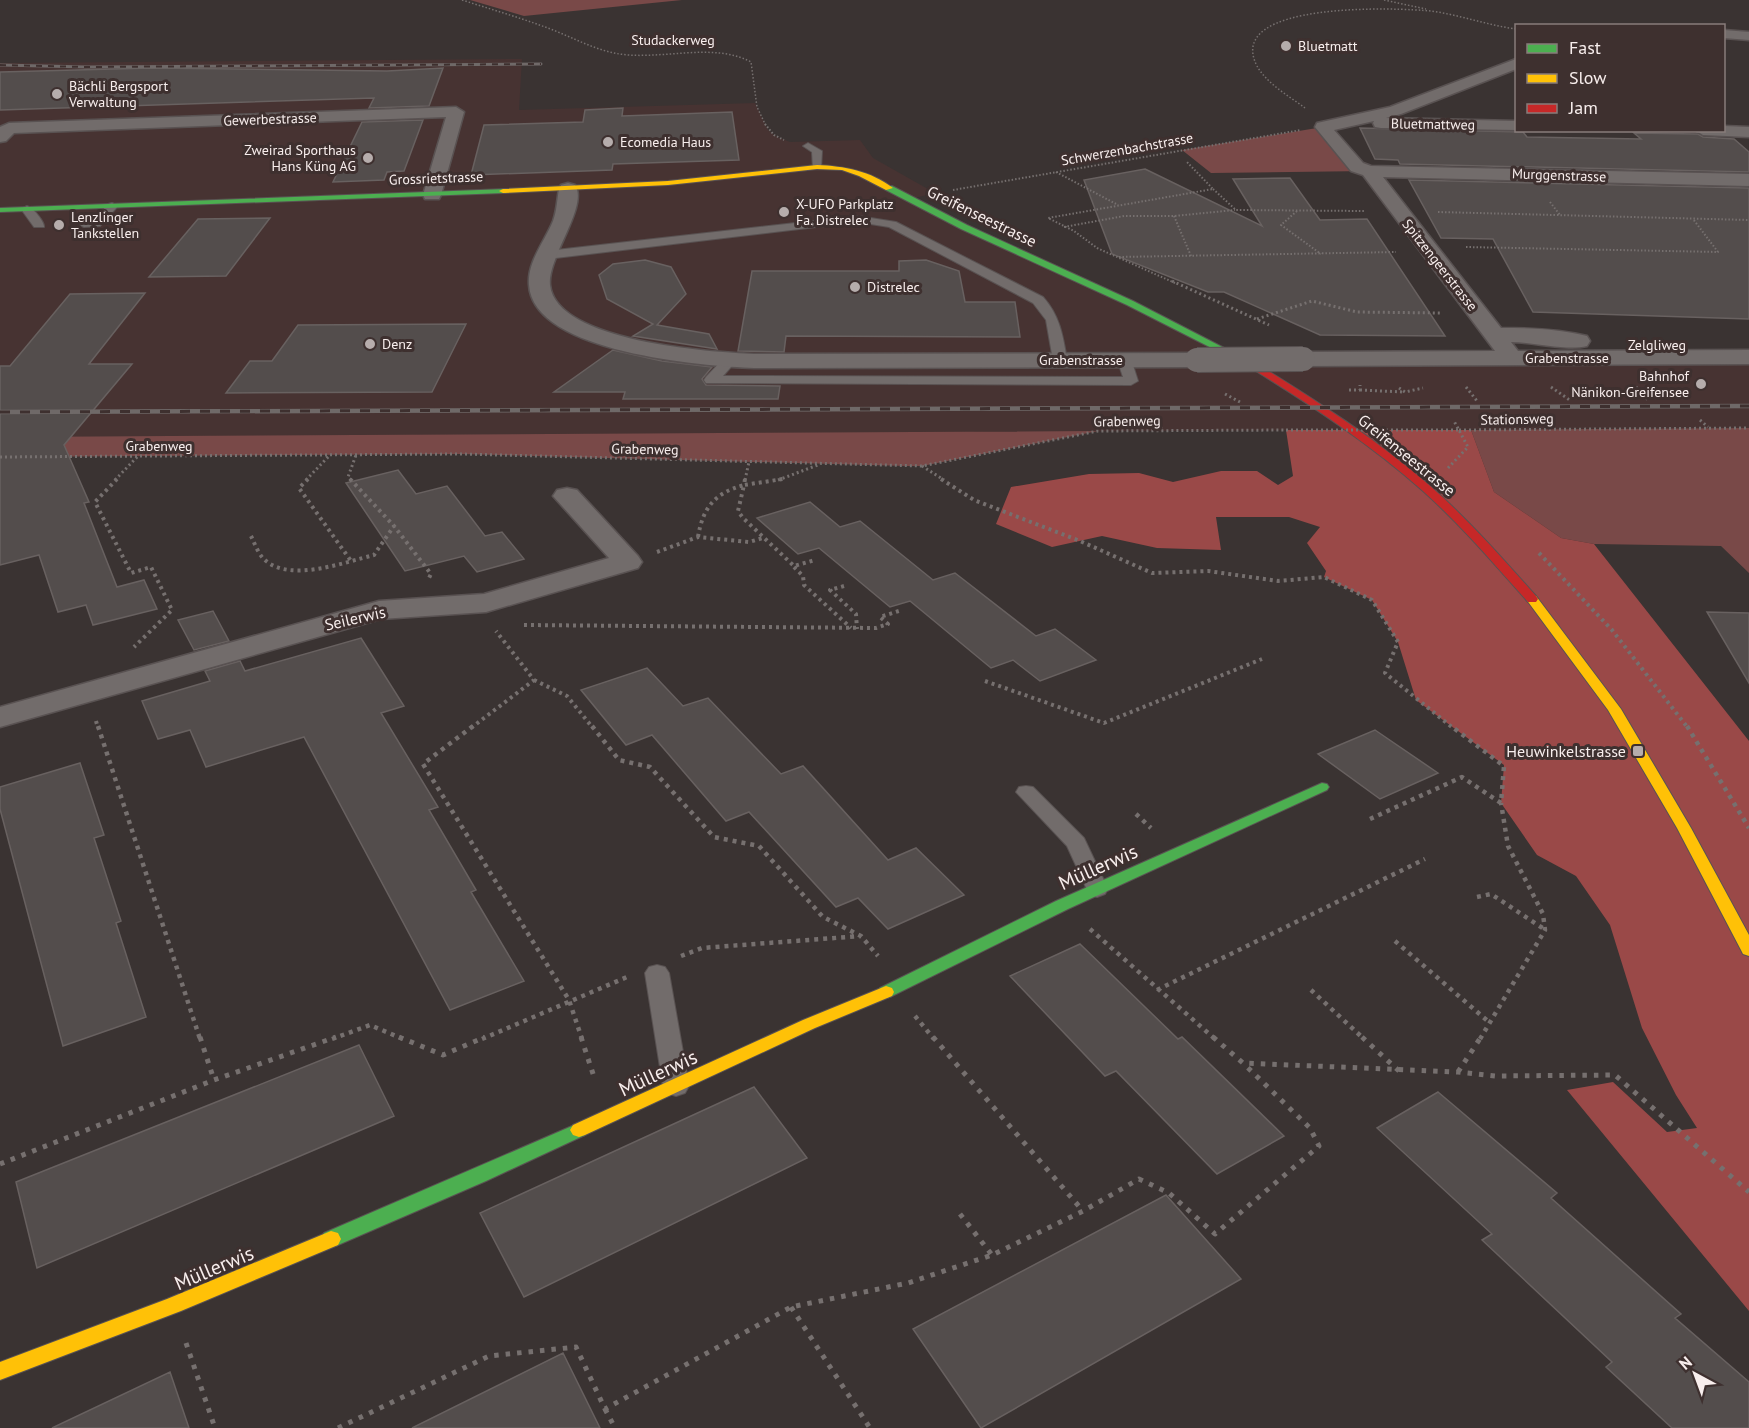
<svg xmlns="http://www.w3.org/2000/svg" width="1749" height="1428" viewBox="0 0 1749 1428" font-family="'PT Sans',sans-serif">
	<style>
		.built { fill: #473332 }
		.green { fill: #794948 }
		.forest { fill: #9a4948 }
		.building { fill: #534d4c; stroke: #686160; stroke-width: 1.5 }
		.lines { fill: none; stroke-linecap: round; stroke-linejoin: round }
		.lane-casing { stroke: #595252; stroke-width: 2 }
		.street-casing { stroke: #595252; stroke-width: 3 }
		.fast-casing { stroke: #595252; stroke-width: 2 }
		.slow-casing { stroke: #595252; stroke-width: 2 }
		.jam-casing { stroke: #595252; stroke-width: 2 }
		.path-far5 { stroke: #76706f; stroke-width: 1.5; stroke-dasharray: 1.5 2; stroke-linecap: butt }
		.path-far4 { stroke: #76706f; stroke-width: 2; stroke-dasharray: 1.5 2; stroke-linecap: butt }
		.path-far3 { stroke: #76706f; stroke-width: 3; stroke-dasharray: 2 3; stroke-linecap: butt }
		.path-far2 { stroke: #76706f; stroke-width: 4; stroke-dasharray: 3 4; stroke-linecap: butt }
		.path-far1 { stroke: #76706f; stroke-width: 4.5; stroke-dasharray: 4 5; stroke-linecap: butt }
		.path { stroke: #76706f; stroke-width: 5; stroke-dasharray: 4.5 7; stroke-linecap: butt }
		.lane { fill: #726c6b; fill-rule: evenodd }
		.street { fill: #726c6b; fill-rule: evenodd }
		.fast { fill: #4caf50; fill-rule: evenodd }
		.slow { fill: #ffc107; fill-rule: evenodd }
		.jam { fill: #c62828; fill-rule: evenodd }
		.rail-far1-casing { stroke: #6f6968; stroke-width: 3 }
		.rail-casing { stroke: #6f6968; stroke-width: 4.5 }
		.rail-far1 { stroke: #3e302f; stroke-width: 2; stroke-dasharray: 6; stroke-linecap: butt }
		.rail { stroke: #3e302f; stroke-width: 3; stroke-dasharray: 10; stroke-linecap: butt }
		.street-bridge-casing { stroke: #595252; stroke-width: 26; stroke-linecap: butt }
		.path-bridge { stroke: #76706f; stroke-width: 3; stroke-dasharray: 2 3; stroke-linecap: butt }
		.street-bridge { stroke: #726c6b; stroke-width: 24 }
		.poi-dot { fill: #b6adac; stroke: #3e302f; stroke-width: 2 }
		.labels { text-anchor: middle; stroke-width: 6; stroke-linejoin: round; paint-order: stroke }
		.far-street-label { font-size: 14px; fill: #f8eeed; stroke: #3e302f }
		.far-poi-label { font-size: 14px; fill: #f8eeed; stroke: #3e302f; text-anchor: start }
		.street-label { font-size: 16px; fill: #f8eeed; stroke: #3e302f }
		.poi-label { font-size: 16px; fill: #f8eeed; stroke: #3e302f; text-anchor: end }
		.near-street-label { font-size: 20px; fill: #f8eeed; stroke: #3e302f }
	</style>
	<rect width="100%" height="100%" fill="#3a3332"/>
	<!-- built -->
	<path class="built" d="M522 59 519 110 755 103 768 130 777 137 790 142 860 140 873 158 935 193 910 199 1248 362 1749 357V428L0 437V63Z"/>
	<!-- green -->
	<path class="green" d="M470 0H682L524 16Z
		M1323 127 1369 171 1211 173 1182 150Z
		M1749 428V573L1721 546 1594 544 1561 538 1494 492 1471 430Z
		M1098 431 922 466H907L461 454 0 457V437Z"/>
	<!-- forest -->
	<path class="forest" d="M1286 430H1471L1494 492 1561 538 1594 544 1749 741V1311L1567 1090 1613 1082 1667 1132 1697 1128 1676 1095 1642 1028 1610 925 1576 876 1537 855 1501 803 1504 765 1416 700 1398 642 1372 600 1324 577 1326 571 1307 543 1320 527 1289 517H1216L1221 550 1157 548 1102 536 1052 547 996 524 1011 487 1089 474 1139 473 1173 482 1221 471H1257L1278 485 1293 476Z"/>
	<!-- building -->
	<path class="building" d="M152 68 387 71 443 68 429 106 369 108 374 98 0 110V72Z
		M623 108 622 116 732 112 739 160 613 164 612 170 471 175 484 125 583 122 585 110Z
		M423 120 404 171 387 172 384 180 333 182 362 122Z
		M1360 128 1523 132 1527 137 1641 139 1634 133 1698 134 1703 137 1734 139 1749 152V172L1400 164 1398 160 1375 159Z
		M1145 169 1262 226 1233 179 1290 178 1320 220 1367 219 1445 336 1320 335 1224 292H1208L1112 254 1084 180Z
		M1409 180 1749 188V319L1533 312 1493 239 1441 238Z
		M270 218 226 276 149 277 198 219Z
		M645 260 671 267 686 294 657 325 709 334 717 349 633 336 653 324 607 299 599 275 613 264Z
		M926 260 959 271 965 302H1015L1020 337 786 336 784 352 738 351 752 271H899V261Z
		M145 293 89 364H132L64 445 89 502 84 503 117 587 144 580 157 609 93 625 86 605 58 612 39 555 0 565V366H10L70 294Z
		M466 324 432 392 226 393 250 361H272L298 325Z
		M613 350 662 361 712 367 702 379 706 385 780 386 778 399H623L625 392H554Z
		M398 470 416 494 447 486 485 536 502 532 524 559 477 572 464 556 405 571 346 483Z
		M810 502 840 527 860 521 933 580 955 573 1036 636 1055 629 1096 660 1040 681 1013 660 991 668 910 601 890 607 819 548 798 554 757 518Z
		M213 611 229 641 194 650 178 620Z
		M1707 612 1749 613V683Z
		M361 638 404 706 381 713 438 807 429 810 476 890 471 892 524 981 450 1010 304 737 206 767 190 730 158 739 142 701 210 681 205 671 240 661 245 671Z
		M647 668 683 706 708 698 781 774 803 766 888 860 916 848 964 895 888 929 858 898 836 907 749 812 726 821 652 735 626 745 581 690Z
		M1375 730 1438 773 1380 799 1318 754Z
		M80 763 104 835 94 838 121 921 116 923 146 1017 63 1046 0 809V787Z
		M1080 944 1178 1039 1182 1037 1284 1136 1217 1174 1116 1071 1105 1076 1010 976Z
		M359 1045 394 1116 37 1268 16 1182Z
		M754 1087 807 1158 524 1297 480 1213Z
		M1438 1092 1557 1193 1551 1198 1681 1314 1675 1318 1749 1382V1428H1672L1606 1367 1612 1362 1482 1240 1492 1234 1377 1128Z
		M1166 1195 1241 1279 981 1428 913 1329Z
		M563 1353 600 1428H412Z
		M170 1372 189 1428H52Z"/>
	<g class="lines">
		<!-- lane casing -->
		<g class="lane-casing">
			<path id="lane" d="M808 143 822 151 821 169H813L812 152 803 146Z
				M112 203 118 206 100 226 84 227 78 224 84 221H93L108 204Z
				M27 206C34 208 45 223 44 227H34L21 209Z
				M858 216 896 222 1043 297C1060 316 1063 336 1067 360L1065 363 1060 364 1053 360 1046 320 1033 303 889 227 858 222 547 259 541 255 547 251Z
				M731 355 738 359 723 376 1123 377 1117 359 1124 355 1131 359 1138 381 1131 385 706 383 704 380 706 377 726 356Z
				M1026 786 1033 787 1084 838 1108 889 1105 894 1097 897 1089 894 1067 846 1016 792 1019 787Z
				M657 965 665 967 669 973 689 1086 685 1093 676 1096 667 1093 663 1086 645 973 649 967Z"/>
		</g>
		<!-- street casing -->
		<g class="street-casing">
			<path id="street" d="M1724 30 1749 32V40L1724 38Z
				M1516 59V69L1401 114 1386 118 1516 121 1518 130 1381 128 1375 127 1373 123 1374 121 1334 130 1363 163 1371 166 1749 174V186L1383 177 1501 328C1530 328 1559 329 1587 336L1590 341 1587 346C1566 351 1534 342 1511 342L1518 351 1749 350V364L1303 366 1295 364 1291 359 1295 354 1303 352 1495 351 1363 175 1351 171 1315 127 1317 123 1390 107Z
				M456 107 464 112 441 195 439 199H425L423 195 446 117 14 133 6 141 0 142V127L9 123Z
				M1724 126 1749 127V137L1703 135 1695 130H1724Z
				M568 183 575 185C589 206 547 258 550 285 556 342 711 352 754 354L1197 353 1205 355 1209 360 1205 365 1197 367 754 368C704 366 533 353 529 285 527 262 545 241 553 221 557 210 557 200 559 189L561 185Z
				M567 488 577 490 638 556 642 562 638 568 486 612 381 619 0 727V707L379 601 484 594 609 558 553 496 557 490Z"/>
		</g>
		<!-- fast casing -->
		<g class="fast-casing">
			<path id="fast" d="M886 186H892L967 225 1133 301 1259 366 1251 368 1127 305 961 229 886 190Z
				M506 189V193H503L0 212V208Z
				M1322 783 1327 784 1329 787 1327 790 1068 909 892 996 886 998 880 996 878 992 880 988 1056 901Z
				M579 1123 585 1125 588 1130 585 1135 486 1181 338 1245 331 1247 324 1245 321 1239 324 1233Z"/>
		</g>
		<!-- slow casing -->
		<g class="slow-casing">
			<path id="slow" d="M817 165C844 166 871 171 893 188L886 190 859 176 842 170 817 169 668 185 503 193 499 191 503 189 668 181Z
				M1532 595 1536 596 1621 709 1691 828 1749 935V956L1743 954 1741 950 1677 828 1608 710 1526 599Z
				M886 986 892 988 894 992 892 996 815 1028 585 1135 579 1137 573 1135 570 1130 573 1125 803 1020Z
				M331 1231 338 1233 341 1239 338 1245 181 1311 0 1380V1362L167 1299Z"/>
		</g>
		<!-- jam casing -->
		<g class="jam-casing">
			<path id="jam" d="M1251 364H1257C1317 401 1376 439 1429 485 1468 519 1502 558 1536 596L1538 599 1536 602H1528C1494 564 1461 525 1423 491 1370 444 1311 405 1251 368Z"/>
		</g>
		<!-- path-far5 -->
		<path class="path-far5" d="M462 0C490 9 518 17 545 27 568 35 590 48 614 53 657 62 712 41 751 62L757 107 766 126
			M1384 0 1426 9
			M1305 108C1289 96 1267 84 1257 66 1223 0 1400 8 1431 11 1460 15 1487 25 1516 29"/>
		<!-- path-far4 -->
		<path class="path-far4" d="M765 124 774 135 784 140
			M1056 172 1118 205
			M1213 189 1236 210 1364 211
			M953 190 1301 130
			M1550 202 1560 215
			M1297 211 1281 225 1321 254
			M1438 212 1749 220
			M1174 216 1191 256
			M1064 227 1124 216H1174L1235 210
			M1466 247 1718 252 1693 219
			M1119 257 1396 252
			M1175 283 1097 248 1074 231 1048 218 1213 189 1186 161"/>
		<!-- path-far3 -->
		<path class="path-far3" d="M1172 281 1269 325
			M1257 319 1312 301 1357 312 1441 313
			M1466 387 1477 401
			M1551 387 1571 401
			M1636 387 1649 401
			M1399 388 1405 392 1423 388
			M1349 390H1360V385
			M1360 390 1404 392
			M1225 394 1240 402
			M1700 420 1708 427
			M1159 422 1162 431
			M1459 430 1749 428
			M0 457 461 454 922 466 1098 431 1286 430
			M922 466 944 480
			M1448 468 1468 447 1454 421
			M115 480 138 456
			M306 480 329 456
			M351 480 348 477 356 455
			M745 480 749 462
			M778 480 818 465"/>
		<!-- path-far2 -->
		<path class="path-far2" d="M117 479 95 502 131 573 151 567 172 610 134 647
			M308 479 299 488 351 561
			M350 479 394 526 431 574 429 578
			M745 479 744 485 783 479
			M941 479 974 500 1080 541 1152 573 1208 571 1278 581 1324 577 1372 600 1398 642 1385 673 1453 728
			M251 536C255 544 258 554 265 560 290 583 345 562 374 555L394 526
			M698 537C703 507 715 493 744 485L738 511 743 518 794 566 815 560
			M657 552 698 537 749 542 763 538
			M1539 553 1612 630 1688 728
			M794 567 803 576 804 585 851 628
			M844 586 830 590 856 614 857 629
			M524 625 876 628 888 624 880 617 902 610
			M534 680 567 696 593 728
			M985 681 1104 723 1262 659
			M96 721 98 728
			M471 728 534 680 496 631"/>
		<!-- path-far1 -->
		<path class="path-far1" d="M98 726 200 1039
			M473 726 423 764 569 1000 582 1039
			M592 726 619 760 650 767 714 837 759 846 823 917 861 936 878 956
			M1687 726 1749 828
			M1136 814 1151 828
			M1370 819 1462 777 1501 803 1504 766 1451 726
			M1477 897 1491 894 1544 929
			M1090 929 1215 1039
			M1395 941 1490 1023
			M681 956 702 948 861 936
			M1157 990 1425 859
			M1311 990 1364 1039
			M915 1016 934 1039
			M332 1039 370 1025 403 1039
			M482 1039 627 977
			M1480 1039 1545 930 1543 914 1508 846 1501 803"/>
		<!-- path -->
		<path class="path" d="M200 1037 214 1080
			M399 1037 443 1055 485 1037
			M581 1037 595 1080
			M933 1037 1083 1211
			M1213 1037 1243 1063 1458 1072 1495 1076 1615 1075 1749 1192
			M1362 1037 1399 1071
			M1458 1072 1481 1037
			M0 1164 214 1080 336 1037
			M960 1214 992 1255
			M791 1307 870 1428
			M186 1343 215 1428
			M605 1409 615 1428
			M338 1428 489 1356 576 1347 605 1409 791 1307 908 1283 992 1255 1083 1211 1139 1179 1169 1193 1215 1234 1319 1146 1310 1128 1243 1063"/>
		<!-- lane -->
		<use href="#lane" class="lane"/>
		<!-- street -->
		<use href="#street" class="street"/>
		<!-- fast -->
		<use href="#fast" class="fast"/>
		<!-- slow -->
		<use href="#slow" class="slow"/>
		<!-- jam -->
		<use href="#jam" class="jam"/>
		<!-- rail-far1 casing -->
		<g class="rail-far1-casing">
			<path id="rail-far1" d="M0 65 87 67 541 64"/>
		</g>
		<!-- rail casing -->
		<g class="rail-casing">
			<path id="rail" d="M0 412 1749 406"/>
		</g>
		<!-- rail-far1 -->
		<use href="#rail-far1" class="rail-far1"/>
		<!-- rail -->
		<use href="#rail" class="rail"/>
		<!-- street-bridge casing -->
		<g class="street-bridge-casing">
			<path id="street-bridge" d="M1197 360 1303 359"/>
		</g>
		<!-- path-bridge -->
		<path class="path-bridge" d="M1286 430H1459"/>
		<!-- street-bridge -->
		<use href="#street-bridge" class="street-bridge"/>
	</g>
	<!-- markers -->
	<g class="poi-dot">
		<circle cx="1286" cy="46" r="6"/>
		<circle cx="57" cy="94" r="6"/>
		<circle cx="608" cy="142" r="6"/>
		<circle cx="368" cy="158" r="6"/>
		<circle cx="784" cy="212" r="6"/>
		<circle cx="59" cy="225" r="6"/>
		<circle cx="855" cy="287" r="6"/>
		<circle cx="370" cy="344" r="6"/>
		<circle cx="1701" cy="384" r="6"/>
		<rect x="1632" y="745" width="12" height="12" rx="3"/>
	</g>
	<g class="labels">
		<!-- far-street labels -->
		<g class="far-street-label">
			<text x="673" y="45">Studackerweg</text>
			<text transform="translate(270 119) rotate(-2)" y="5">Gewerbestrasse</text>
			<text transform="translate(1433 124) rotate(1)" y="5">Bluetmattweg</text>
			<text transform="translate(1127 149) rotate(-10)" y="5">Schwerzenbachstrasse</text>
			<text transform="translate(1559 175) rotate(2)" y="5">Murggenstrasse</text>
			<text transform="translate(436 178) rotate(-2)" y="5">Grossrietstrasse</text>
			<text transform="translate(1440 265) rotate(52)" y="5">Spitzengeerstrasse</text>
			<text x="1657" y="350">Zelgliweg</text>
			<text x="1567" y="363">Grabenstrasse</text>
			<text x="1081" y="365">Grabenstrasse</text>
			<text transform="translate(1517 419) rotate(-1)" y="5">Stationsweg</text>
			<text transform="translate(1127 421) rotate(-1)" y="5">Grabenweg</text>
			<text x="159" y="451">Grabenweg</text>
			<text transform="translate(645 449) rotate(1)" y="5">Grabenweg</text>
		</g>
		<!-- far-poi labels -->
		<g class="far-poi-label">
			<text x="1298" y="51">Bluetmatt</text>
			<text x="69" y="91">Bächli Bergsport<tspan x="69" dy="16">Verwaltung</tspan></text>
			<text x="620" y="147">Ecomedia Haus</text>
			<text x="356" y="155" text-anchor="end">Zweirad Sporthaus<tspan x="356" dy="16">Hans Küng AG</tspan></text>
			<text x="796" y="209">X-UFO Parkplatz<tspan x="796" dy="16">Fa. Distrelec</tspan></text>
			<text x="71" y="222">Lenzlinger<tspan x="71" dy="16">Tankstellen</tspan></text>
			<text x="867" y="292">Distrelec</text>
			<text x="382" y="349">Denz</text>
			<text x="1689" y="381" text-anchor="end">Bahnhof<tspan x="1689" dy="16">Nänikon-Greifensee</tspan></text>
		</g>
		<!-- street labels -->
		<g class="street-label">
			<text transform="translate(982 216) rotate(26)" y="6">Greifenseestrasse</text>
			<text transform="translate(1407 455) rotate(39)" y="6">Greifenseestrasse</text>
			<text transform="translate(355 618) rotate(-13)" y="6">Seilerwis</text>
		</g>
		<!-- poi labels -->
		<g class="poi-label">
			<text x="1626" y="757">Heuwinkelstrasse</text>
		</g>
		<!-- near-street labels -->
		<g class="near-street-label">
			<text transform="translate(1098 867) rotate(-24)" y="7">Müllerwis</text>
			<text transform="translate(658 1073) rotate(-25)" y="7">Müllerwis</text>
			<text transform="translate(214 1268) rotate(-23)" y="7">Müllerwis</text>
		</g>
	</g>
	<!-- legend -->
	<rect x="1515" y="24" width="210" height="108" fill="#3e302f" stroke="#887c7b" stroke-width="1.5"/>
	<rect x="1527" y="44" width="30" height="9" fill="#4caf50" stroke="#887c7b" stroke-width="1.5"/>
	<text x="1569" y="54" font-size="18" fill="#f8eeed">Fast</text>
	<rect x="1527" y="74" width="30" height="9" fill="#ffc107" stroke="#887c7b" stroke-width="1.5"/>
	<text x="1569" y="84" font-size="18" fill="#f8eeed">Slow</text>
	<rect x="1527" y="104" width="30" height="9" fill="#c62828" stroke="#887c7b" stroke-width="1.5"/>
	<text x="1569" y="114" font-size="18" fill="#f8eeed">Jam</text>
	<!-- north arrow -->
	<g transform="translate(1695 1374) rotate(319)" stroke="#3e302f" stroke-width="4.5" paint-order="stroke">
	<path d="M0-4.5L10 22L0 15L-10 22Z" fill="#f8eeed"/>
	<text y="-9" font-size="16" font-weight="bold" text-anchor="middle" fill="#f8eeed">N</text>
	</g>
</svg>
